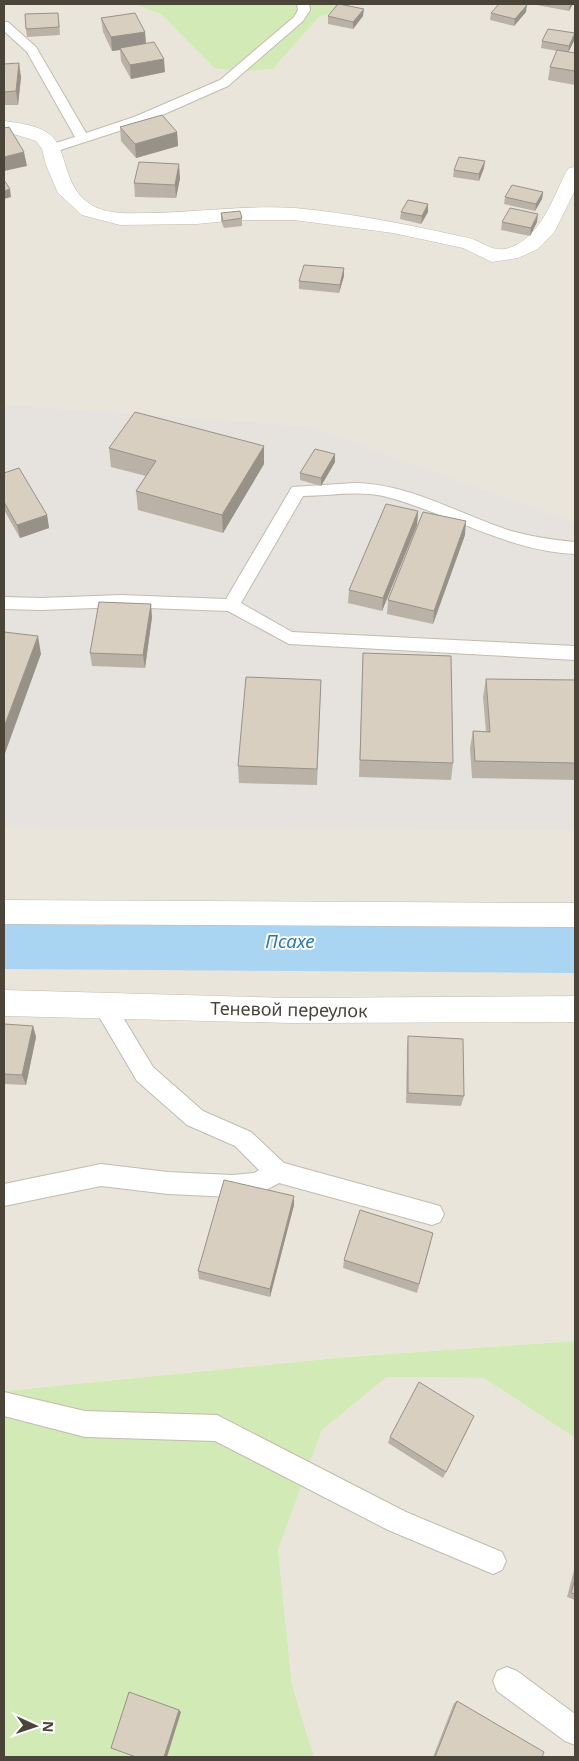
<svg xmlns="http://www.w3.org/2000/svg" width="579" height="1761" viewBox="0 0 579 1761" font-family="'Noto Sans',sans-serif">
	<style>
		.residential { fill: #eae5da }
		.industrial { fill: #e6e2dd }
		.green { fill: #d2eab5 }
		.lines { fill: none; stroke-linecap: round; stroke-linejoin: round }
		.river { fill: #a9d4f2; fill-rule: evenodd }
		.service-casing { stroke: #c2bbae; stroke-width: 2 }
		.minor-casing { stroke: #c2bbae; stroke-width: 1 }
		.service { fill: #fff; fill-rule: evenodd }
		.minor { fill: #fff; fill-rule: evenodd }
		.wall { fill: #bab2a6 }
		.shaded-wall { fill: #979187 }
		.building { fill: #d8cfc1; stroke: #979187 }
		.labels { text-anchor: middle; stroke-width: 4; stroke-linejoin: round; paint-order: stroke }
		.street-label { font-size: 18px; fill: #4b4439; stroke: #fff }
		.water-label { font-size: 19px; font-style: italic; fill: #2e7ab2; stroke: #fff }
	</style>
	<rect width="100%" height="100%" fill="#f6f3ec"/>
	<!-- residential -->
	<path class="residential" d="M4 4H135L162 15 214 68 273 69 318 18 350 4H575V1341L346 1357 4 1391Z
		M387 1377 484 1378 575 1438V1757H314L292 1685 278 1550 322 1430Z"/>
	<!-- industrial -->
	<path class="industrial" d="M4 405 310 427 575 523V830L4 827Z"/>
	<!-- green -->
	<path class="green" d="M135 4H350L318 18 273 69 243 71 214 68 162 15Z
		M575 1341V1438L484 1378 387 1377 322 1430 278 1550 292 1685 314 1757H4V1391L346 1357Z"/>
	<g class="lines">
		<!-- river -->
		<path class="river" d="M4 910 575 913V973L4 969Z"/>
		<!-- service casing -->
		<g class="service-casing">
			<path id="service" d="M297 4H309L310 10 303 21 228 86 144 123 51 153 44 149 46 146 75 137 27 52 4 31V22H8L36 47 86 133 134 117 220 80 294 17 298 10Z
				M355 483C410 484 459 514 511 531 533 537 553 540 575 542V554C507 551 451 514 387 497 360 490 330 496 303 496L241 603 292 632 575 646V660L289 644 228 611 121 607 41 610 4 609V597L41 598 121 595 226 599 292 487Z
				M105 999 113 1001 153 1067 203 1111 251 1132 284 1163 440 1206 444 1214 440 1222 432 1225 279 1183 257 1195 232 1197 168 1194 101 1186 4 1206V1184L101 1164 168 1172 232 1175 254 1173 259 1170 235 1146 187 1125 137 1081 94 1008 97 1001Z
				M4 1392 85 1411 217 1415 406 1512 502 1552 506 1561 502 1570 493 1574 388 1530 215 1441 85 1437 4 1416Z
				M507 1667 517 1671 575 1714V1745L565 1741 497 1691 493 1681 497 1671Z"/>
		</g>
		<!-- minor casing -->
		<g class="minor-casing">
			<path id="minor" d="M4 121C18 123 36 125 48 133 70 148 60 189 95 207 112 215 133 213 151 213 198 212 248 205 295 208 350 213 405 224 459 236 465 237 471 238 477 241 488 246 496 252 509 248 541 237 552 200 566 172L569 168 575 167V190L555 231 538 249 518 258 492 262 463 248 393 233 294 220H237L197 224 120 225 82 215 58 193 46 165 42 149 36 141 4 131Z
				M4 900 575 903V927L4 924Z
				M4 990 290 998 575 996V1022L290 1023 4 1016Z"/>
		</g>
		<!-- service -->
		<use href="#service" class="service"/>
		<!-- minor -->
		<use href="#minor" class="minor"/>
	</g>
	<!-- wall -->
	<path class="wall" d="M531 4H573L569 11Z
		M526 12 514 26 490 20 491 13Z
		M328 16H363L353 29 328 24Z
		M101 18 145 32 146 43 165 72 131 79 121 61 120 50 112 51 103 32Z
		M59 20 60 35 27 37 26 29Z
		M575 33 574 41 568 52 575 53V85L548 80 550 67 557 51 541 48 542 41Z
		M4 62V64L21 77 18 105H4Z
		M120 127 177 132 178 146 136 158 121 141Z
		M484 168 479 181 453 177 454 170Z
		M180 178 176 198 135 197 134 183Z
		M543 192 542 199 535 211 504 204 505 197Z
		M401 212H428L421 224 400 219Z
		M221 213 242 218V226L224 228 221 221Z
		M502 222H537L530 236 501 230Z
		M344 276 339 293 299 289V281Z
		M109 448 264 464 223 533 138 510 136 491 146 476 111 467Z
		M335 454V462L321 486 300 480V473Z
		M4 473 47 515 49 528 20 538 4 510Z
		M418 511 417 525 382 611 348 603 349 590Z
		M465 535 433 624 387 614 388 600Z
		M152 617 145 668 92 666 90 653Z
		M363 653 453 763 451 780 359 777Z
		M486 679 575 680V780L472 778 470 748 473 731 486 732 483 697Z
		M321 680 317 785 239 783 238 766Z
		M4 1024 33 1026 36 1037 26 1085 4 1084Z
		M408 1036 464 1096 461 1106 406 1103 407 1047Z
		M294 1205 270 1297 199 1279 198 1271Z
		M431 1242 417 1293 343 1268 344 1260Z
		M471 1423 443 1478 388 1443 390 1437Z
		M575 1566V1600L567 1597Z
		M457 1701 542 1757H433L454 1703Z"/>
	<!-- shaded-wall -->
	<path class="shaded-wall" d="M570 4H573L569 11Z
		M527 5 526 12 514 26 515 19Z
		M364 9 363 16 353 29V22Z
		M145 32 146 46 120 48V50L112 51 111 37Z
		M575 33 574 41 568 53 569 46Z
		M164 59 165 72 131 79 130 65Z
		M19 63 21 77 18 105 16 91Z
		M177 132 178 146 136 158 135 144Z
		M24 152 27 166 4 171V157Z
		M485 161 484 168 479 181V174Z
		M179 164 180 178 176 198 175 185Z
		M10 189 11 197 4 199V191Z
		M543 192 542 199 535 211 536 204Z
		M428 204V212L421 224 422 216Z
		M538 214 537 222 530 236 531 228Z
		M344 268V276L339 293 340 285Z
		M264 446V464L223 533 222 515Z
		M335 454V462L321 486V478Z
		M418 511 417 525 382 611 383 598Z
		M47 515 49 528 20 538 17 525Z
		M466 521 465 535 433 624 434 611Z
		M151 604 152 617 145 668 143 655Z
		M38 636 41 654 4 756V727Z
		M33 1026 36 1037 26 1085 22 1075Z
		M294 1196V1205L270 1297V1289Z
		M179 1710 181 1712 167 1757H164Z"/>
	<!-- building -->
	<path class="building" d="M338 4H339L364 9 353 22 328 16Z
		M499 4H522L527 5 515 19 491 13Z
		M58 13 59 27 26 29 25 14Z
		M135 13 145 32 111 37 101 18Z
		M548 29 575 33 569 46 542 41Z
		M154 42 164 59 130 65 120 48Z
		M557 50 575 53V71L550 67Z
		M19 63 16 91 4 92V64Z
		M162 115 177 132 135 144 120 127Z
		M9 127 24 152 4 157V128Z
		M459 157 485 161 479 174 454 170Z
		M139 162 179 164 175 185 134 183Z
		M4 180 10 189 4 191Z
		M512 185 543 192 536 204 505 197Z
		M408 200 428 204 422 216 401 212Z
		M510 208 538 214 531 228 502 222Z
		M240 211 242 218 223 221 221 213Z
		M304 265 344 268 340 285 299 281Z
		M135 412 264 446 222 515 136 491 156 461 109 448Z
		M315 449 335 454 321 478 300 473Z
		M19 468 47 515 17 525 4 502V473Z
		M386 504 418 511 383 598 349 590Z
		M423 512 466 521 434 611 388 600Z
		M99 602 151 604 143 655 90 653Z
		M4 632 38 636 4 727Z
		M363 653 451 656 453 763 360 760Z
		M246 677 321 680 317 769 238 766Z
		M486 679 575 680V763L475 761 473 731 490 732Z
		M4 1024 33 1026 22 1075 4 1074Z
		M408 1036 463 1039 464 1096 408 1093Z
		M224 1180 294 1196 270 1289 198 1271Z
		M360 1210 433 1233 419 1284 344 1260Z
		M419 1382 474 1416 446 1472 390 1437Z
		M575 1579V1594L571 1593Z
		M129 1692 179 1710 164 1757H136L111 1748Z
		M457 1701 544 1752 542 1757H435Z"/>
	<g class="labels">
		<!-- street labels -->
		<g class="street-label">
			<text transform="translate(289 1010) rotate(1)" y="6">Теневой переулок</text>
		</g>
		<!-- water labels -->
		<g class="water-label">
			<text x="290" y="948">Псахе</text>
		</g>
	</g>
	<!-- border -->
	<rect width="579" height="1761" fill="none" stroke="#4b4439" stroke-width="10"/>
	<!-- north arrow -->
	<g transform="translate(35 1726) rotate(93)" stroke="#ffffff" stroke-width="4" paint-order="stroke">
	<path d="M0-4L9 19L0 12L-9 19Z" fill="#4b4439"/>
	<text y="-8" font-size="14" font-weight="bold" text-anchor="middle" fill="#4b4439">N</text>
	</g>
</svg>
